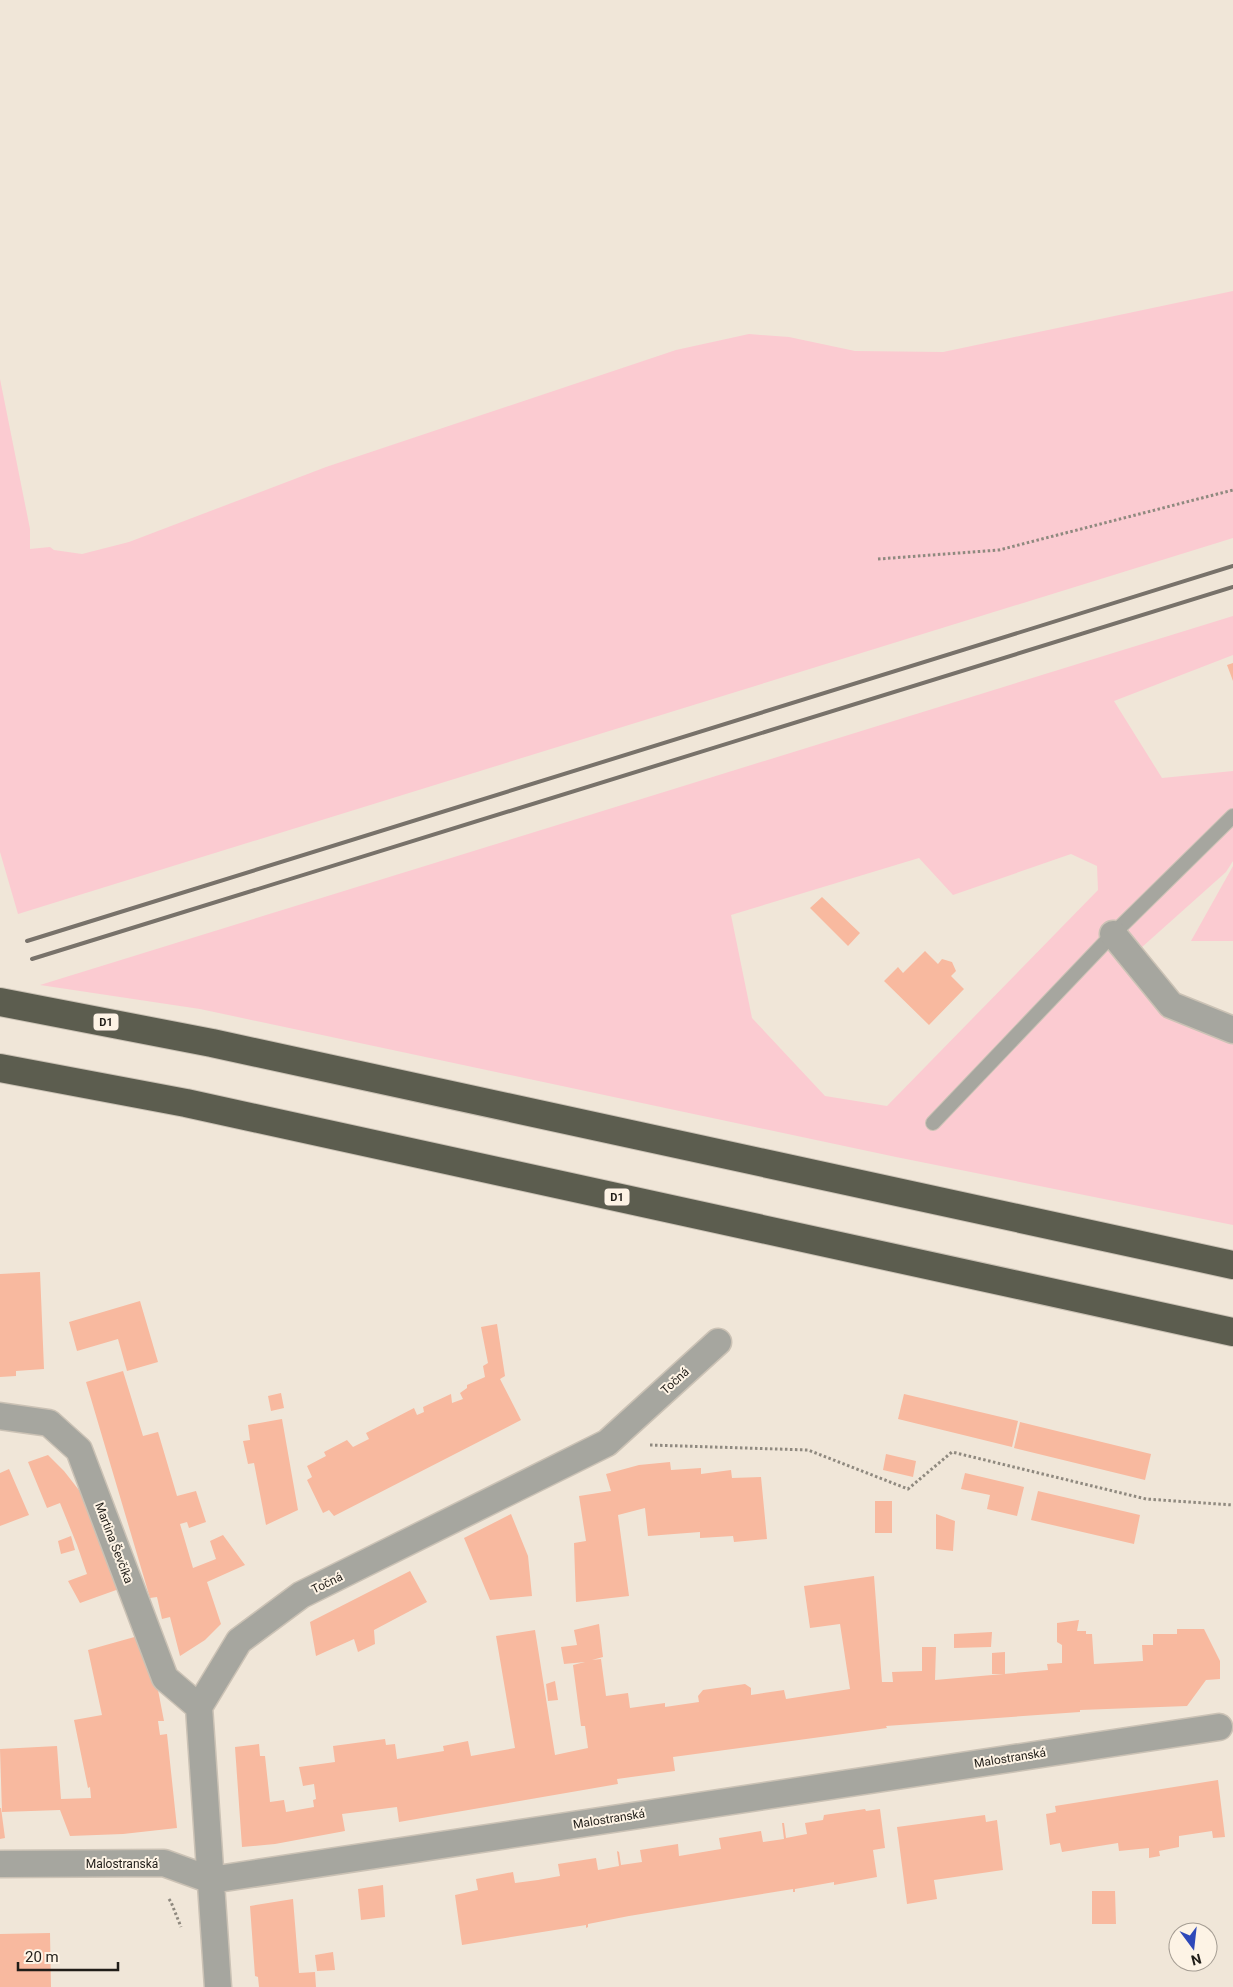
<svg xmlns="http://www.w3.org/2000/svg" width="1233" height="1987" viewBox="0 0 1233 1987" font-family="Roboto,sans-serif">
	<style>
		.green { fill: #fbcbd1; fill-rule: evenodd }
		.building { fill: #f8b99f }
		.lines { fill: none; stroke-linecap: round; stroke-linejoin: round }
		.lane-casing { stroke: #cbc2b5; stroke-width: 16 }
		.street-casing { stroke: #cbc2b5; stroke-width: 29 }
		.highway-casing { stroke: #cbc2b5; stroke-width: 30 }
		.path { stroke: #8f897f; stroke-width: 3; stroke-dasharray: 2.5 2.5; stroke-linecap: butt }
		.lane { stroke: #a6a69f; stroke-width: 14 }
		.street { stroke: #a6a69f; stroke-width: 26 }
		.highway { stroke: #5c5d4f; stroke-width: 28 }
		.rail { stroke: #78726a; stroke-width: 4 }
		.labels { text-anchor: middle; stroke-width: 4; stroke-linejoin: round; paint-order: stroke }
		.shield { fill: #fdf3e5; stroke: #625d56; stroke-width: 1 }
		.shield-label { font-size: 11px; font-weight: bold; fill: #201d18 }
		.street-label { font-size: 12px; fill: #201d18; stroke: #fdf3e5 }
	</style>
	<rect width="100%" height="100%" fill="#f0e6d8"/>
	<!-- green -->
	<path class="green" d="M1233 291V538L18 914 0 852V379L30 529V549L50 547 54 550 82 554 129 542 326 467 676 350 749 334 789 337 855 351 943 352Z
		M1233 616V655L1114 701 1162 778 1233 771V861L1226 872 1132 956 1171 1005 1233 1030V1225L896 1157 200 1009 40 985ZM1071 854 1097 866 1098 890 887 1106 825 1096 752 1018 731 915 919 858 953 895Z
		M1233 866V941H1191Z"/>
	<!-- building -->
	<path class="building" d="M1233 663V681L1227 665Z
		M822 897 860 933 848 946 810 908Z
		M925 951 938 964 942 959 952 962 956 971 951 976 964 989 929 1025 884 981 898 967 903 973Z
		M40 1272 44 1369 16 1371V1376L0 1377V1274Z
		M140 1301 158 1362 127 1371 118 1339 77 1351 69 1322Z
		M497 1324 505 1376 500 1379 521 1420 334 1516 329 1510 323 1513 307 1480 312 1477 307 1466 326 1456 324 1452 347 1440 353 1447 369 1439 366 1433 414 1408 417 1415 424 1412 423 1407 451 1394 452 1403 463 1399 460 1393 467 1388V1385L485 1377 483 1366 488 1363 481 1327Z
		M123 1371 143 1436 158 1432 177 1496 196 1491 206 1522 189 1528 187 1522 180 1524 193 1568 216 1559 210 1541 223 1535 245 1565 207 1582 221 1624 205 1640 180 1656 170 1617 162 1619 157 1597 150 1598 86 1382Z
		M281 1393 284 1408 271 1411 268 1396Z
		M904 1394 1018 1421 1012 1447 898 1419Z
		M282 1419 298 1510 266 1525 254 1463 248 1464 243 1441 250 1440 248 1425Z
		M1020 1422 1151 1454 1145 1480 1014 1448Z
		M886 1454 916 1461 913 1477 883 1470Z
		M48 1455 64 1471 82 1494 119 1589 80 1603 68 1581 87 1574 77 1545 60 1503 47 1508 28 1462Z
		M670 1462 671 1470 701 1468V1474L731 1470 732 1478 761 1477 767 1539 734 1542 733 1536 700 1538V1532L648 1536 645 1508 618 1515 629 1596 576 1602 574 1543 586 1541 579 1496 611 1491 606 1474 639 1465Z
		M9 1469 29 1515 0 1526V1473Z
		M965 1473 1024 1487 1017 1516 987 1509 990 1495 961 1489Z
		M1038 1491 1140 1515 1134 1544 1031 1520Z
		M875 1501H892V1533H875Z
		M511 1514 528 1556 532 1596 490 1600 464 1538Z
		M936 1514 955 1521 953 1551 936 1549Z
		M71 1536 75 1550 61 1554 58 1541Z
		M410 1571 427 1602 374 1630 375 1644 358 1652 354 1639 316 1656 310 1622Z
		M874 1576 882 1682H893L892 1672 922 1671V1647H936L935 1680 1048 1670 1047 1664 1062 1663V1645L1057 1642V1623L1079 1620 1077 1631H1086V1634H1092L1094 1664 1143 1661 1142 1645H1153V1634H1177V1629H1204L1220 1661V1679L1206 1680 1187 1706 1080 1710V1712L886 1726 887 1728 673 1757 675 1771 617 1779 618 1784 399 1822 397 1807 342 1814 345 1831 275 1844 242 1847 235 1747 259 1744 260 1756H265L270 1802 284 1800 286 1812 314 1807 313 1800 316 1799 314 1784 303 1786 299 1767 335 1762 333 1746 385 1739 386 1745 395 1744 397 1759 444 1751 443 1746 468 1741 471 1756 515 1748 496 1636 535 1630 555 1755 588 1748 585 1726H581L573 1665 585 1662 564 1664 561 1647 577 1645 574 1630 599 1624 603 1657 592 1660 601 1659 606 1696 628 1693 630 1708 665 1703V1707L699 1702 698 1696 703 1690 745 1684 751 1688V1695L784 1690 786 1699 850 1689 840 1624 810 1628 804 1586Z
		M992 1632 991 1647 954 1648V1634Z
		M138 1636 158 1690 164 1721H158L160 1735 167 1734 177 1828 123 1834 70 1836 60 1810 2 1812 0 1749 57 1746 61 1799 91 1798 90 1787 88 1788 74 1720 102 1715 88 1650Z
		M1005 1652V1674H992V1653Z
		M555 1681 558 1700 548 1701 546 1684Z
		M1218 1780 1225 1837 1213 1838 1212 1831 1179 1836V1847L1159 1851 1160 1856 1149 1858V1848L1119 1851 1118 1843 1062 1852 1060 1843 1050 1845 1046 1814 1056 1812 1055 1806Z
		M0 1808H1L5 1838 0 1839Z
		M865 1809 866 1811 880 1809 885 1848 873 1850 877 1877 834 1885V1882L795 1889V1892H793V1889L629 1916 588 1924V1927L586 1928V1925L462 1945 455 1895 478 1890 476 1879 513 1872 515 1883 538 1880 560 1876 558 1864 596 1858 598 1870 619 1866 617 1851 619 1852 621 1865 642 1862 640 1850 678 1844 679 1856 721 1849 719 1838 761 1831 763 1842 784 1839 782 1823H784L786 1838 807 1834 805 1823 823 1820 824 1815Z
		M985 1815 986 1822 997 1820 1003 1870 934 1880 937 1899 907 1904 897 1827Z
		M383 1885 385 1917 361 1920 358 1889Z
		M1092 1891H1115L1116 1924H1092Z
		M293 1899 299 1973 315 1972 316 1987H259L258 1977 255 1976 250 1906Z
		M50 1933 51 1987H0V1934Z
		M333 1952 335 1970 317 1971 315 1955Z"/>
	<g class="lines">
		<!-- lane casing -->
		<g class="lane-casing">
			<path id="lane" d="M933 1123 1113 934 1233 816"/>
		</g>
		<!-- street casing -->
		<g class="street-casing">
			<path id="street" d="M1113 934 1171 1005 1233 1030
				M0 1416 49 1423 79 1450 165 1678 199 1707
				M0 1864 164 1863 211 1880 1219 1727
				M218 1987 199 1707 239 1641 301 1595 607 1443 718 1342"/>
		</g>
		<!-- highway casing -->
		<g class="highway-casing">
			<path id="highway" d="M0 1002 212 1043 1233 1265
				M0 1068 186 1103 1233 1332"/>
		</g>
		<!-- path -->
		<path class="path" d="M878 559 999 550 1233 490
			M650 1445 808 1450 908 1489 952 1452 1146 1499 1233 1505
			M169 1899 171 1902 181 1927"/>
		<!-- lane -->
		<use href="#lane" class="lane"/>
		<!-- street -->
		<use href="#street" class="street"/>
		<!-- highway -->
		<use href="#highway" class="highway"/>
		<!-- rail -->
		<path class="rail" d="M27 941 1233 566
			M32 959 1233 587"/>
	</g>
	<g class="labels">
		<!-- shield labels -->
		<g class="shield">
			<rect x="93.5" y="1013.5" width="25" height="17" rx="4"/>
			<rect x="604.5" y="1188.5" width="25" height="17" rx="4"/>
		</g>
		<g class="shield-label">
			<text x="106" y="1026">D1</text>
			<text x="617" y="1201">D1</text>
		</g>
		<!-- street labels -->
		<g class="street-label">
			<text transform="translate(675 1381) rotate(-42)" y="4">Točná</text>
			<text transform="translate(114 1543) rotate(69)" y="4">Martina Ševčíka</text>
			<text transform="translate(327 1583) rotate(-26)" y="4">Točná</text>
			<text transform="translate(1010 1758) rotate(-9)" y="4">Malostranská</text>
			<text transform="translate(609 1819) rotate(-9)" y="4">Malostranská</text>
			<text x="122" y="1868">Malostranská</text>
		</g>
	</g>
	<!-- north arrow -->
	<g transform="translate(1193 1947) rotate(165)"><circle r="24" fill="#fdf3e5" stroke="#a59d93"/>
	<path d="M0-4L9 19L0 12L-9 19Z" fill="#2e48b9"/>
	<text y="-8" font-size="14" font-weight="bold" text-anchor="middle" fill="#201d18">N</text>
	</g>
	<!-- scale -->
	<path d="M18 1962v8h100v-8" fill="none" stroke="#201d18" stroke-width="2.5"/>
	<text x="25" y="1962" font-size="15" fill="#201d18" stroke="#fdf3e5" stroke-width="4" paint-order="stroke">20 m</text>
</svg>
